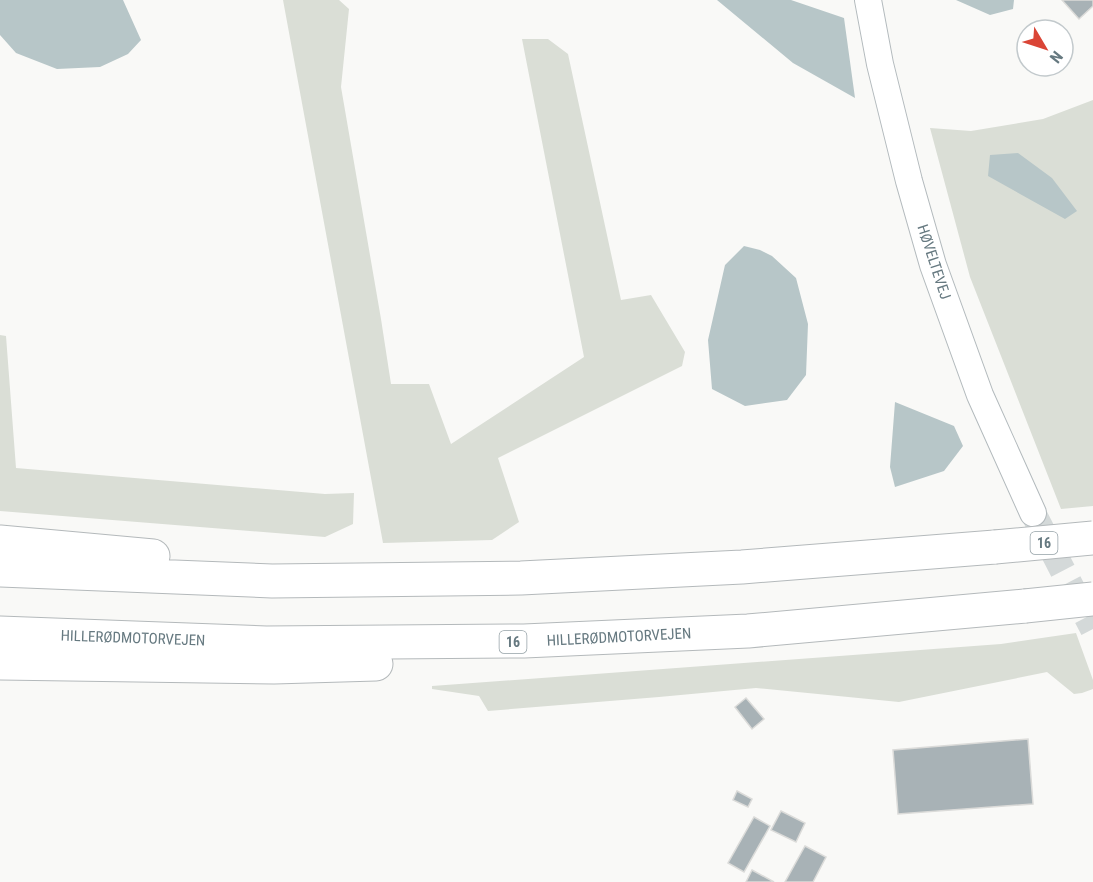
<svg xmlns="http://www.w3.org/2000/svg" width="1093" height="882" viewBox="0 0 1093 882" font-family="'Roboto Condensed',sans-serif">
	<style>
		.green { fill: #daded6 }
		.water { fill: #b7c6c8 }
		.building { fill: #a8b2b6; stroke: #dbdbd9; stroke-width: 1.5 }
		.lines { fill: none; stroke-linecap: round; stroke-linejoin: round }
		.secondary-tunnel { stroke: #d4d9d9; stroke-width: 26; stroke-dasharray: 26 13; stroke-linecap: butt }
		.secondary-casing { stroke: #b3babd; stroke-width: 28 }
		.highway-casing { stroke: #b4b9bb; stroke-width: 35 }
		.secondary { stroke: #fff; stroke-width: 26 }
		.highway { stroke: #fff; stroke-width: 33 }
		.highway-bridge-casing { stroke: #b4b9bb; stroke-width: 35; stroke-linecap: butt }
		.highway-bridge { stroke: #fff; stroke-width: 33 }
		.labels { text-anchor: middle; stroke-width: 6; stroke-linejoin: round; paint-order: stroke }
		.shield { fill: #fff; stroke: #94a1a6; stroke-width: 1.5 }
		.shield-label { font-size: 14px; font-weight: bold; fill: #667980 }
		.street-label { font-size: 15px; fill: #667980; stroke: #fff }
	</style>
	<rect width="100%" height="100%" fill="#f9f9f7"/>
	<!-- green -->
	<path class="green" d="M283 0H339L349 9 341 87 381 319 391 384H429L451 444 584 357 522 39H548L568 54 621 300 651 295 685 352 682 366 498 458 519 522 492 540 383 543Z
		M1093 100V506L1061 509 970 277 930 128 971 131 1043 119Z
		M0 335 6 336 16 468 325 494 354 493 353 524 325 537 0 511Z
		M1076 633 1093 680V689L1082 693 1074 694 1047 672 899 702 756 688 659 697 488 711 479 696 432 689V686L1001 644Z"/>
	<!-- water -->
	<path class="water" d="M0 0H123L141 40 128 54 100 67 57 69 16 53 0 35Z
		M717 0H791L844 18 855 98 793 63Z
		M956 0H1014L1013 9 990 15Z
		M1018 153 1052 178 1077 211 1065 219 988 176 990 155Z
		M744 246 760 250 772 256 796 278 808 324 806 375 787 400 745 406 712 389 708 340 725 265Z
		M895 402 954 426 963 446 944 471 895 487 890 467Z"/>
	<!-- building -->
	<path class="building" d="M1062 0H1093V6L1079 19Z
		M746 698 764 719 752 729 735 707Z
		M1028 739 1033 804 898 814 893 750Z
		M737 791 752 799 748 807 733 800Z
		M781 811 805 823 796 842 771 830Z
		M754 817 770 826 744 872 728 863Z
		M805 846 826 857 813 882H785Z
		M752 870 774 882H746Z"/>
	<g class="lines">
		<!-- secondary-tunnel -->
		<path class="secondary-tunnel" d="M1033 513 1093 629"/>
		<!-- secondary casing -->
		<g class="secondary-casing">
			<path id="secondary" d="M868 0 880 64 909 181 933 265 980 395 1033 513"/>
		</g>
		<!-- highway casing -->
		<g class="highway-casing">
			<path id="highway" d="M0 542 153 556
				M0 570 272 581 521 578 742 567 995 547
				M0 633 266 643 524 641 748 631 1025 606
				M0 663 274 667 376 664"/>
		</g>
		<!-- secondary -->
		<use href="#secondary" class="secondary"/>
		<!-- highway -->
		<use href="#highway" class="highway"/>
		<!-- highway-bridge casing -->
		<g class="highway-bridge-casing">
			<path id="highway-bridge" d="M995 547 1093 538
				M1025 606 1093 599"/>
		</g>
		<!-- highway-bridge -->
		<use href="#highway-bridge" class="highway-bridge"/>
	</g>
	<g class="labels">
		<!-- shield labels -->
		<g class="shield">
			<rect x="1030.5" y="532" width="27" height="22" rx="4.5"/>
			<rect x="499.5" y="631" width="27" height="22" rx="4.5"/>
		</g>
		<g class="shield-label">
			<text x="1044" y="548">16</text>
			<text x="513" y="647">16</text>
		</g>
		<!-- street labels -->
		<g class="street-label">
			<text transform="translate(934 262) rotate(72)" y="5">HØVELTEVEJ</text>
			<text transform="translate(619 637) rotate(-3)" y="5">HILLERØDMOTORVEJEN</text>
			<text transform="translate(133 638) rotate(2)" y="5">HILLERØDMOTORVEJEN</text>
		</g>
	</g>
	<!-- north arrow -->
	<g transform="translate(1045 48) rotate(129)"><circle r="28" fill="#ffffff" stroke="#c2c9cc" stroke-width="1.5"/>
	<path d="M0-4.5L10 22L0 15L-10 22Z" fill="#da4536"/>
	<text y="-9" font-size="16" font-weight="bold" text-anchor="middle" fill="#667980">N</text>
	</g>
</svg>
